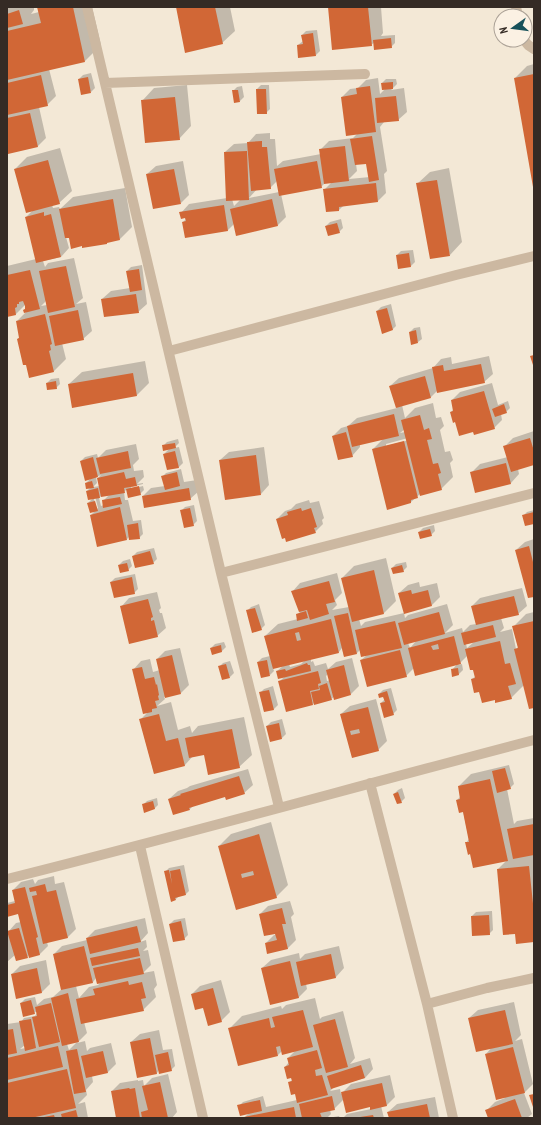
<svg xmlns="http://www.w3.org/2000/svg" width="541" height="1125" viewBox="0 0 541 1125" font-family="'PT Sans Narrow',sans-serif">
	<style>
		.shadow { fill: #0003; fill-rule: evenodd }
		.building { fill: #d16736; fill-rule: evenodd }
		.lines { fill: none; stroke-linecap: round; stroke-linejoin: round }
		.street { stroke: #ccb8a1; stroke-width: 10 }
	</style>
	<rect width="100%" height="100%" fill="#f3e8d6"/>
	<!-- shadow -->
	<path class="shadow" d="M7 7H34V10L31 14 39 12 38 7H92L101 45 85 61 49 69 56 96 47 105 39 107 46 138 38 146 8 153 7 147Z
		M177 7H230L235 31 222 43Z
		M329 7H381L383 33 381 36 395 35V43L391 47 375 42 371 45Z
		M317 30 320 51 316 55 298 45 303 41 302 35 306 31Z
		M534 64V185L515 78 527 66Z
		M91 73 95 88 91 92 79 79 83 75Z
		M378 78 380 94 386 88 382 83 386 79H396L397 84 391 90 404 88 407 112 398 120 384 122 380 127 387 171 384 174 386 193 378 201 344 205 339 210 324 190 332 182 325 183 321 187 281 194 286 217 278 225 234 224 228 230 186 237 183 222 186 219 181 213 189 204 227 198 225 152 234 144 248 143 256 134 270 133V139H275L277 166 283 161 321 154 320 150 329 141 353 138 357 134 342 97 350 89 358 88 366 80ZM367 163 370 177 349 179 357 171 356 164ZM277 181 279 192 249 198 257 189 270 188ZM232 199H241L234 206Z
		M187 85 191 126 179 139 142 101 154 88Z
		M261 85H269L270 109 266 113 257 89Z
		M242 86 244 97 240 101 233 91 237 87Z
		M60 148 72 191 59 203 52 205 53 208 59 207 60 209 73 197 125 188 132 227 120 239 83 245 70 236 66 237 69 248 61 257 43 261 45 267 48 263 74 258 83 298 76 304 86 302 92 331 83 339 62 343 66 359 54 371 30 377 27 363 18 339 20 336 17 321 27 311 24 310 26 308 25 305 16 314 7 316V266L36 259 26 217 33 210 15 169 27 157ZM46 301 47 305 41 306Z
		M183 161 189 195 181 203 147 174 156 166Z
		M449 168 462 242 450 255 417 184 430 172Z
		M341 219 343 228 339 232 326 226 330 222Z
		M413 250 415 262 411 266 399 268 397 255 401 251Z
		M142 265 147 304 138 312 102 299 111 291 130 288 127 271 131 267Z
		M391 304 396 326 392 330 377 311 381 307Z
		M420 327 422 339 418 342 410 332 414 328Z
		M489 356 493 374 484 382 437 391 431 397 402 405 405 418 415 408 433 403 436 418 441 417 444 426 440 430 445 452 450 451 453 460 450 463 453 477 441 489 420 494 411 502 373 449 384 438 360 444V447L352 456 333 436 341 428 348 426 357 418 397 408 390 386 399 378 433 368 441 359 451 357 452 364ZM405 429V432L400 433ZM408 438 409 440 386 446V444Z
		M145 361 149 383 137 395 69 384 82 372Z
		M59 378 60 384 56 388 47 383 51 379Z
		M492 383 498 405 508 401 510 408 506 412 501 414 502 420 494 428 474 430 456 421 451 412 454 409 452 400 460 392Z
		M534 431V464L518 469 519 474 511 483 476 492 471 473 480 464 508 457 505 446 513 438Z
		M178 439 179 443 174 448 179 447 183 463 179 467 168 469 164 454 170 448 163 446 167 442Z
		M136 444 139 459 133 465 134 471 143 470 144 477 137 484 143 483V484L131 487V489L143 486 144 490 140 494 127 489 124 492 125 500H128L133 521 141 520 143 534 139 538 130 536 127 539 91 515 95 511 88 503 93 498 87 491 91 487 86 483 91 478 81 461 85 457 97 454 98 458 106 450ZM101 475 98 478 100 486 93 487 97 483 96 477ZM102 495H109L103 501 104 505 101 506 99 498ZM93 496H95L98 508 97 509Z
		M264 447 269 485 261 494 220 460 229 452Z
		M181 469 184 482 197 480 199 491 190 499 143 496 151 488 165 486 162 477 166 473Z
		M309 500 310 503 319 501 324 518 322 520 323 524 315 532 277 519 285 511 291 509 296 504Z
		M194 505 197 521 193 525 181 511 185 507Z
		M534 510V523L523 516 527 512Z
		M434 525 435 531 431 535 419 532 423 528Z
		M534 539V596L516 550 525 542Z
		M154 548 157 559 153 563 133 556 137 552Z
		M386 558 396 601 384 613 359 619 361 626 365 622 404 613 405 618 408 615 447 604 453 625 445 633 462 628 463 632 470 625 476 624 472 606 480 598 522 588 527 606 518 614 501 618 504 628 500 632 512 629 516 649 518 647 513 627 526 614 534 612V707L524 685 511 698 495 699 480 690 472 679 476 676 467 656 458 665 462 664 463 670 459 674 453 675 452 670 458 663 414 668 406 676 361 660 367 655 361 649 357 653 344 656 342 648 339 652 311 659V662L313 661 315 666 326 663 328 669 336 662 352 658 359 686 351 694 334 697 331 699 315 702 313 704 279 682 284 677 277 671 283 666 273 668 274 671 270 675 258 662 262 658 270 656 265 636 278 624 298 619 297 615 300 612 292 592 300 583 337 573 342 593 335 600 337 605 332 610 349 607 342 578 354 566ZM417 640 410 648 408 643ZM474 642 467 648 466 644ZM305 660 301 664 290 667 289 664ZM328 674 330 680 327 681 326 676Z
		M130 559 132 566 128 570 119 565 123 561Z
		M406 562 407 567 403 571 392 568 396 564Z
		M135 574 138 589 134 593 111 582 115 578Z
		M419 582 420 587 437 583 440 597 432 605 405 613 399 593 408 585Z
		M157 592 161 608 159 610 160 613H162L166 628 157 636 121 607 129 598Z
		M259 604 265 625 261 629 247 611 251 607Z
		M224 642 226 647 222 651 213 654 211 648 215 644Z
		M180 648 189 685 181 693 164 697 165 699 157 706 171 702 178 730 190 726 192 733 198 726 244 717 252 755 239 767 205 754 193 756 185 765 154 773 140 720 148 712 133 670 141 661 150 659 153 672 160 670 157 659 165 651Z
		M230 661 234 673 230 677 219 667 223 663Z
		M273 686 278 705 274 709 264 711 260 693 264 689Z
		M391 688 397 710 393 714 381 703 385 699 384 696 379 694 383 690Z
		M376 699 387 741 378 750 352 756 341 714 350 706Z
		M282 719 286 734 282 738 267 726 271 722Z
		M509 765 514 784 510 788 507 789 514 824 517 821 534 818V941L516 933 498 869 507 860 471 853 466 843 469 839 463 811 457 800 461 796 459 786 471 774Z
		M248 769 253 785 244 793 226 796 193 806 189 810 169 799 178 791 187 788 190 786Z
		M402 788 405 798 401 802 394 794 398 790Z
		M157 798 158 805 154 809 143 805 147 801Z
		M271 822 288 885 276 897 236 908 219 846 231 834Z
		M184 865 189 891 185 895 179 896 175 900 165 872 169 868Z
		M54 876 55 884 64 882 76 929 68 937 47 942 48 946 40 954 29 955 27 957 15 955 7 962V928L8 932 16 923 21 922 18 912 7 916V903L15 901 13 890 21 882 33 879 35 884 38 880Z
		M290 901 294 914 291 917 296 940 287 949 266 943 274 935H276L260 914 268 906Z
		M492 911 493 930 489 934 472 916 476 912Z
		M145 918 148 933 140 942 146 940 147 947 143 951 148 950 151 965 143 973 154 971 157 985 154 989 156 997 143 1010 84 1022 87 1033 77 1043 85 1041 87 1051 90 1048 111 1043 116 1064 108 1072 92 1076 93 1082 86 1090 87 1095 78 1104 85 1102 88 1118H7V1024L21 1022 24 1018 35 1016 37 1013V1011L34 1013 21 1003 25 999 35 997 37 1005 44 999 53 997 62 989 54 954 62 946 87 940V938L95 930ZM96 978 101 982 98 985 89 987 79 998 76 986 93 982ZM77 1042 69 1050 67 1044ZM25 1045 26 1048 20 1049Z
		M185 918 188 935 184 939 170 924 174 920Z
		M339 946 344 968 336 977 306 984 307 989 298 998 262 968 271 960 299 953 300 959 305 954Z
		M46 960 50 984 42 992 17 997 12 974 20 966Z
		M221 980 230 1012 221 1021 204 1006 192 994 200 986Z
		M315 998 320 1019 322 1017 343 1011 355 1058 350 1064 370 1058 373 1069 365 1078 335 1086 330 1091 340 1089 341 1094 351 1084 390 1075 395 1097 387 1105 381 1106 384 1118H343L347 1114 371 1109V1106L344 1099 334 1109 330 1110 331 1114 327 1118H244L249 1113 239 1106 243 1102 263 1096 266 1107 297 1100 296 1093 289 1083 293 1079 285 1067 289 1062 288 1058 295 1051H282L278 1055 230 1028 242 1016 281 1006 282 1009 286 1005Z
		M514 1002 521 1035 515 1041 522 1039 533 1084 524 1093 532 1114 527 1118H489L486 1111 495 1102 505 1098 486 1054 492 1047 469 1018 478 1010Z
		M159 1030 163 1050 172 1049 175 1066 171 1070H159L157 1073 138 1077 131 1042 140 1034Z
		M168 1074 177 1112 172 1118H117L112 1091 120 1083 138 1080V1081L143 1080 144 1086 152 1078Z
		M435 1097 439 1118H390L388 1112 397 1104Z
		M339 1116 340 1118H328Z"/>
	<!-- building -->
	<path class="building" d="M37 7H73L85 62 7 80V31L41 23Z
		M176 7H215L223 44 185 53Z
		M328 7H368L372 46 332 50Z
		M19 10 23 24 7 28V14Z
		M313 33 316 56 298 58 297 45 303 44 301 35Z
		M391 38 392 48 374 50 373 40Z
		M534 74V186L533 187 514 78Z
		M41 75 48 106 7 115V83Z
		M88 77 91 93 81 95 78 79Z
		M393 82V89L382 90 381 83Z
		M370 86 376 132 346 136 341 97 357 94 356 88Z
		M256 89H266L267 114H257Z
		M232 90H238L240 102 234 103Z
		M396 96 399 121 377 123 375 98Z
		M175 97 180 140 145 143 141 100Z
		M30 113 38 147 8 154 7 118Z
		M372 136 379 180 369 182 366 164 355 165 350 139Z
		M262 141V147H267L271 189 251 191 247 142Z
		M345 146 349 181 324 184 319 149Z
		M247 151 249 200 226 201 224 152Z
		M48 160 60 204 26 213 14 169Z
		M317 161 322 188 279 196 274 169Z
		M174 169 181 204 153 209 146 174Z
		M437 180 450 256 430 259 416 183Z
		M376 183 378 202 339 207V211L326 212 323 189Z
		M113 199 120 240 107 243V244L82 248V246L71 249 69 238H65L59 209Z
		M272 199 278 226 236 236 230 209Z
		M224 205 228 231 185 238 182 222 186 221 185 218 181 219 179 212Z
		M44 212V216L51 214 61 257 36 263 25 217Z
		M337 223 340 233 328 236 325 226Z
		M409 253 411 267 398 269 396 255Z
		M66 266 75 307 48 313 39 271Z
		M139 269 142 290 130 292 126 271Z
		M30 270 40 309 24 313 23 310 25 309V306L23 301 19 302V304H17V307L15 308 16 315 7 317V275Z
		M136 294 139 313 104 317 101 299Z
		M387 308 393 330 382 334 376 311Z
		M78 310 84 340 55 346 49 316Z
		M45 314 52 344 50 345 51 350 49 351 54 372 29 378 26 365H23L17 339 19 338 16 321Z
		M416 330 418 343 411 345 409 332Z
		M534 355V368L530 356Z
		M481 364 485 383 437 393 432 367 443 365 444 371Z
		M133 373 137 396 72 408 68 384Z
		M425 376 431 398 396 408 389 386Z
		M56 381 57 389 47 390 46 383Z
		M484 391 495 429 474 435 473 432 459 436 455 422 453 423 450 412 453 411 451 400Z
		M504 404 507 413 495 417 492 409Z
		M394 414 399 436 352 447 347 426Z
		M420 415 424 430 429 428 432 439 427 440 433 464 438 463 441 473 438 474 442 490 420 496 401 420Z
		M346 432 353 457 338 460 332 436Z
		M530 438 534 451V465L511 472 503 446Z
		M404 441 418 498 411 500V503L387 510 372 449Z
		M175 443 176 448 163 451 162 445Z
		M128 451 131 468 100 474 96 458Z
		M175 451 179 468 167 470 163 454Z
		M256 455 261 495 225 500 219 460Z
		M93 457 98 477 85 481 80 461Z
		M506 463 511 484 475 493 470 472Z
		M124 472 126 479 135 477 137 486 124 488 125 493 101 497 97 478Z
		M177 472 180 486 165 490 161 476Z
		M92 481 94 488 86 489 85 483Z
		M139 486 141 495 128 498 126 489Z
		M98 488 100 498 88 500 86 491Z
		M189 488 191 500 144 508 142 496Z
		M120 497 122 504 103 508 102 500Z
		M95 501 98 511 90 513 87 503Z
		M120 507 127 540 97 547 90 515Z
		M190 508 194 526 184 528 180 510Z
		M301 508 302 511 311 508 317 527 314 528 316 533 286 542 285 538 282 539 276 519 288 515 287 512Z
		M534 512V524L525 526 522 515Z
		M138 523 140 539 129 540 127 525Z
		M430 529 432 536 420 539 418 532Z
		M529 546 534 566V597L528 598 515 550Z
		M150 551 154 564 135 568 132 556Z
		M127 563 129 571 120 573 118 565Z
		M402 565 404 572 393 574 391 568Z
		M374 570 384 614 352 622 341 578Z
		M132 577 135 594 114 598 110 582Z
		M329 581 335 602 326 604 329 614 310 620 307 610 299 612 291 591Z
		M411 590 412 594 428 590 432 606 404 614 398 593Z
		M514 596 519 615 476 625 471 606Z
		M148 599 153 617 151 618V621L154 620 158 637 129 644 120 606Z
		M255 608 262 630 252 633 246 610Z
		M306 611 308 618 297 621 296 614Z
		M439 612 445 634 404 645 398 623Z
		M348 613 357 654 344 657 334 616Z
		M331 619 339 653 273 669 264 636ZM299 632 301 640 297 641 295 633Z
		M395 621 402 648 361 657 355 630Z
		M534 621V708L529 709 514 649 518 648 512 626Z
		M493 625 496 637 464 645 461 633Z
		M454 636 461 664 415 676 408 648ZM438 644 439 649 433 650 431 646Z
		M500 641 505 664 510 663 516 684 508 686 512 699 495 703V700L482 703 479 692 474 693 471 679 475 678 473 670H470L465 649Z
		M221 645 222 652 212 655 210 648Z
		M400 650 407 677 367 687 360 660Z
		M172 655 181 694 165 698 156 659Z
		M267 660 270 676 261 678 257 662Z
		M307 663 308 665H310L311 671 278 679 276 671 285 669 286 671Z
		M226 664 230 678 222 680 218 666Z
		M344 665 351 695 334 700 326 670Z
		M142 667 145 679 154 677 156 685 157 684 159 695 158 696 159 700 155 701 157 708 152 709V712L143 714 132 669Z
		M458 668 459 675 452 677 451 669Z
		M318 671 321 683 318 684 319 689 310 691 313 705 286 712 278 681Z
		M327 683 332 700 314 705 311 692 320 690 319 686Z
		M269 690 274 710 264 712 259 692Z
		M387 691 394 715 384 718 380 703 385 702 383 697 379 698 378 694Z
		M368 707 379 751 352 758 340 714ZM359 729 360 733 351 735 350 731Z
		M159 714 166 741 178 738 185 766 154 774 139 719Z
		M279 723 282 739 270 742 266 726Z
		M232 729 240 768 208 775 204 755 189 758 185 738Z
		M505 768 511 789 497 793 492 771Z
		M239 776 245 794 226 800 225 797 189 808 190 810 173 815 168 799 181 795 180 794Z
		M490 779 508 861 473 868 470 854 468 855 465 842H469L463 812 459 813 456 800 460 799 458 786Z
		M398 792 402 803 397 804 393 794Z
		M153 801 155 809 144 813 142 804Z
		M534 824V855L513 859 507 829Z
		M259 834 277 898 236 910 218 846ZM253 871 254 875 242 878 241 874Z
		M529 866 534 913V942L516 944 515 934 503 935 497 869Z
		M180 869 186 895 175 898 176 900 171 902 164 871 169 870 172 884 170 871Z
		M45 884 47 892 56 890 68 938 43 944 32 896 37 895 36 891 30 892 29 888Z
		M25 887 38 937 36 938 40 955 29 958 18 914 7 917V905L15 903 12 890Z
		M282 908 286 924H282L288 949 267 954 265 943 277 940 275 934 264 936 259 914Z
		M489 915 490 935 472 936 471 916Z
		M181 921 185 940 173 942 169 924Z
		M137 926 141 942 90 954 86 938Z
		M19 928 28 958 16 961 7 931Z
		M84 946 93 983 61 990 53 954Z
		M138 948 140 956 92 966 90 958Z
		M331 954 336 978 301 986 296 962Z
		M140 958 144 974 97 984 93 968Z
		M290 961 299 998 270 1005 261 968Z
		M37 968 42 993 16 999 11 974Z
		M128 981 129 985 142 982 146 998 141 999 144 1011 81 1024 76 999 95 995 93 989Z
		M213 988 222 1022 208 1026 203 1008 195 1010 191 994Z
		M68 993 79 1042 62 1046 51 998Z
		M31 1000 35 1014 23 1017 20 1003Z
		M51 1003 60 1042 39 1047 32 1017 37 1016 35 1007Z
		M303 1010 313 1047 282 1055 280 1046 276 1047 278 1056 238 1066 228 1028 269 1018 271 1028 275 1027 272 1017Z
		M505 1010 513 1044 476 1052 468 1018Z
		M31 1019 36 1048 25 1051 19 1021Z
		M335 1019 348 1067 326 1073 313 1025Z
		M13 1029 17 1053 7 1055V1030Z
		M150 1038 157 1074 137 1078 130 1042Z
		M58 1046 63 1067 7 1080V1058Z
		M513 1047 525 1093 496 1100 485 1054Z
		M77 1049 86 1092 74 1094 66 1051Z
		M317 1050 322 1068 315 1070 316 1076 322 1075 328 1095 297 1103 295 1094 291 1095 288 1082 292 1081 291 1078 287 1079 284 1067 289 1065 287 1058Z
		M103 1051 108 1073 86 1078 81 1056Z
		M168 1052 172 1071 159 1074 155 1055Z
		M361 1065 365 1078 331 1089 327 1076Z
		M67 1069 76 1108 31 1118H7V1083Z
		M160 1082 168 1118H142L141 1112 148 1110 142 1086Z
		M382 1083 387 1106 370 1110V1107L346 1113 341 1092Z
		M129 1088 130 1089 135 1088 140 1118H116L111 1091Z
		M534 1094V1110L529 1095Z
		M332 1096 335 1110 320 1113 322 1118H302L299 1104Z
		M515 1099 522 1118H488L485 1110Z
		M260 1100 262 1111 240 1116 237 1105Z
		M427 1104 430 1118H389L387 1112Z
		M294 1107 296 1118H244V1117Z
		M76 1110 78 1118H62L61 1114Z
		M54 1115 55 1118H44V1117Z
		M373 1115 374 1118H360V1117Z"/>
	<g class="lines">
		<!-- street -->
		<path class="street" d="M87 7 221 573 279 807
			M516 7 518 16
			M524 40 528 45 534 49
			M105 83 365 74
			M169 351 456 275 534 256
			M221 573 534 493
			M370 783 427 1004 453 1118
			M140 846 203 1118
			M7 879C183 835 358 786 534 740
			M427 1004 487 988 534 978"/>
	</g>
	<!-- border -->
	<rect width="541" height="1125" fill="none" stroke="#352b25" stroke-width="16"/>
	<!-- north arrow -->
	<g transform="translate(513 28) rotate(256)"><circle r="19" fill="#fbf1e3" stroke="#aca297"/>
	<path d="M0-3L7 15L0 10L-7 15Z" fill="#17515a"/>
	<text y="-6" font-size="11" font-weight="bold" text-anchor="middle" fill="#352b25">N</text>
	</g>
</svg>
